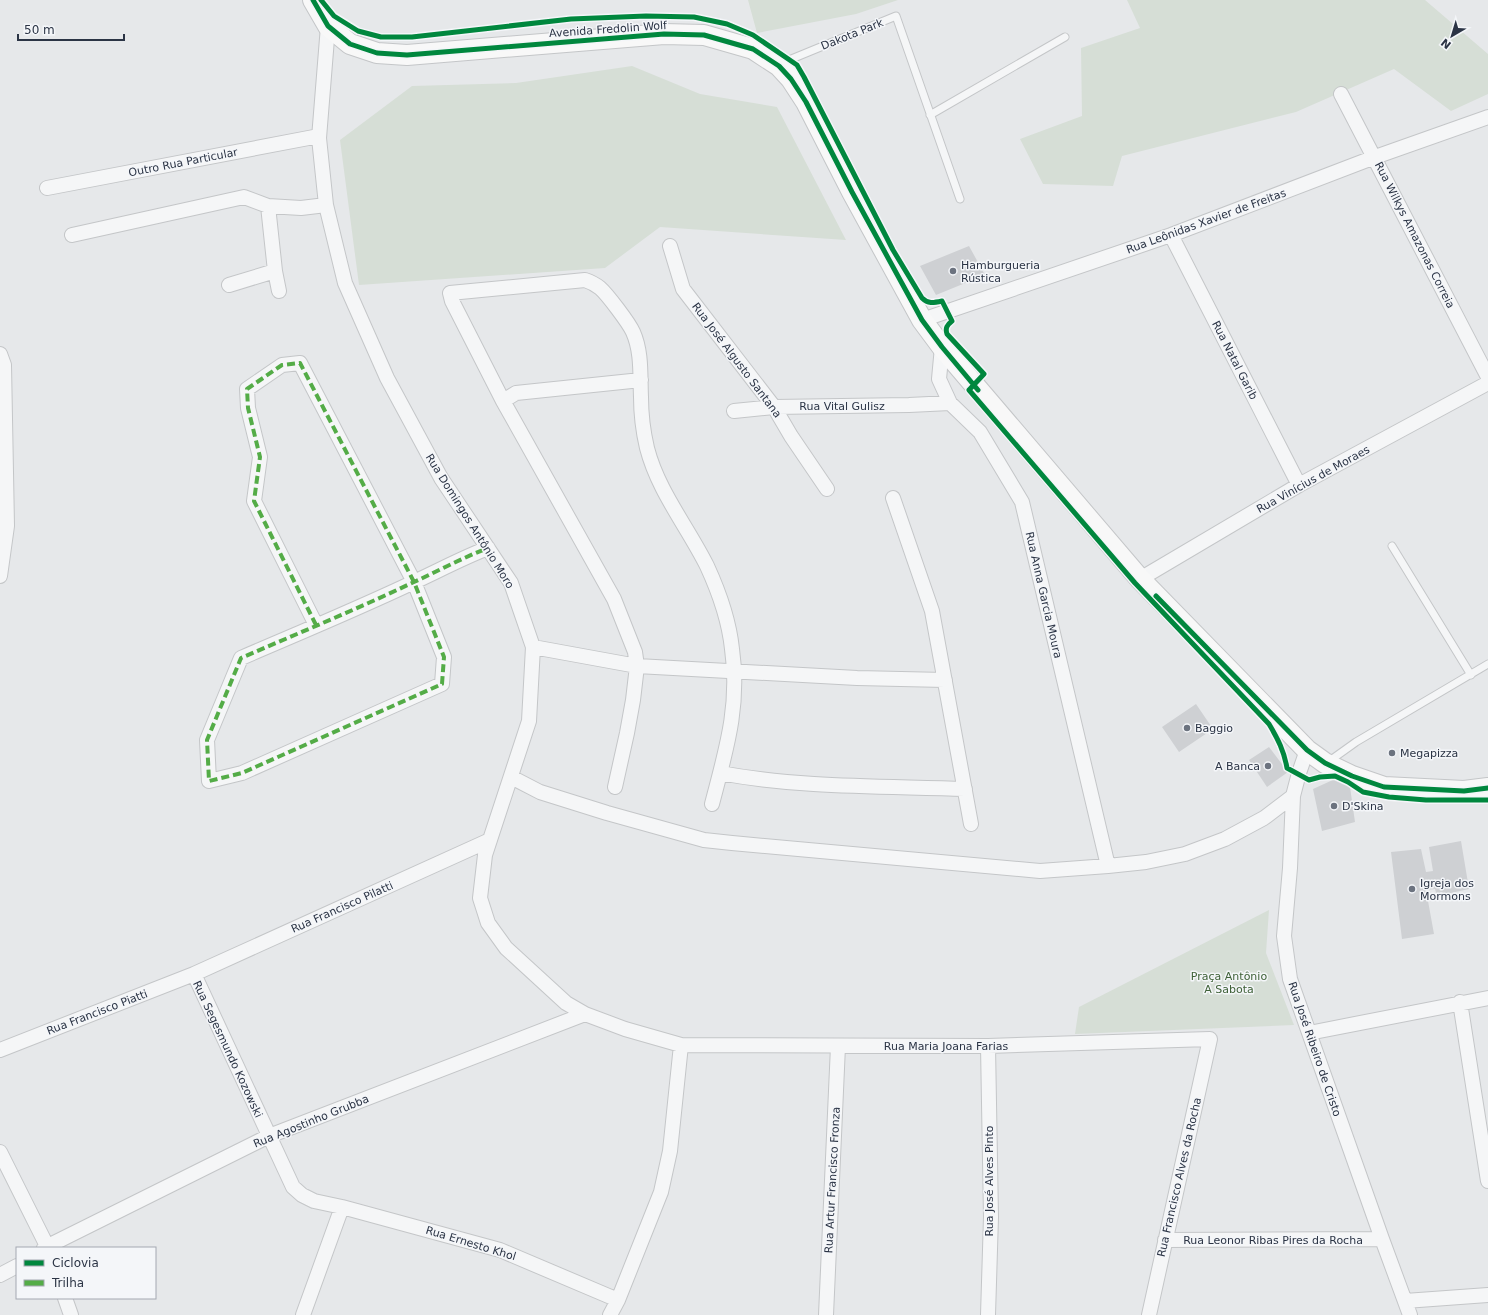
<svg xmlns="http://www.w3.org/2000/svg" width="1488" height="1315" viewBox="0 0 1488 1315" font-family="'DejaVu Sans',sans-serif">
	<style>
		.green { fill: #d6ded6 }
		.building { fill: #ced0d3 }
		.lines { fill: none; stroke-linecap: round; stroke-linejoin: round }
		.lane-casing { stroke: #c4c6c8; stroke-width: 9 }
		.street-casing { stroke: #c4c6c8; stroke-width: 16 }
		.secondary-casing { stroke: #c4c6c8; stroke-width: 22 }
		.lane { stroke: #f5f6f7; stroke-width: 7 }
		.street { stroke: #f5f6f7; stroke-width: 14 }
		.secondary { stroke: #f8f8f8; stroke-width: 20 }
		.quiet { stroke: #54ac47; stroke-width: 4; stroke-dasharray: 8 4; stroke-linecap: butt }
		.cycleway-casing { stroke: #f4f6f9; stroke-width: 8 }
		.cycleway { stroke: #00873e; stroke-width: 5 }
		.poi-dot { fill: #6c737f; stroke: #f4f6f9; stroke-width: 1.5 }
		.labels { text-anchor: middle; stroke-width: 3; stroke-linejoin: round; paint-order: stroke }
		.street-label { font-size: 11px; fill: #2b3445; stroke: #f4f6f9 }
		.poi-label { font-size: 11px; fill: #2b3445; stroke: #f4f6f9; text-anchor: start }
		.park-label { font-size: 11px; fill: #3f6138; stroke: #f4f6f9 }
	</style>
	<rect width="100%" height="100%" fill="#e6e8ea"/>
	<!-- green -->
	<path class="green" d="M748 0H898L856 14 757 33Z
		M1127 0H1425L1488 54V94L1451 111 1394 69 1296 112 1122 156 1113 186 1043 184 1020 139 1082 116 1081 48 1140 28Z
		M632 66 700 94 777 107 846 240 660 227 605 268 359 285 340 140 412 86 516 83Z
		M1269 910 1266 953 1294 1025 1075 1034 1079 1007Z"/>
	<!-- building -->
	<path class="building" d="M969 246 985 275 936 295 920 266Z
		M1196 704 1213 729 1179 752 1162 727Z
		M1269 747 1288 772 1267 787 1249 760Z
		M1335 779 1350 787 1355 822 1322 831 1313 789Z
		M1461 841 1469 889 1437 896 1435 889 1426 890 1434 934 1402 939 1391 852 1421 849 1426 872 1433 871 1429 847Z"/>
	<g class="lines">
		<!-- lane casing -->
		<g class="lane-casing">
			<path id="lane" d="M781 65 789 60 896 16 960 199
				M930 115 1065 37
				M1392 546 1471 675
				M1328 762 1356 742 1488 664"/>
		</g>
		<!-- street casing -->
		<g class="street-casing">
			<path id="street" d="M328 26 319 138 326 205 345 283 387 378 441 478 511 583 533 647 529 721 485 855 480 898 488 923 506 948 566 1003 585 1014 625 1029 681 1045 988 1046 1210 1039 1149 1315
				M1341 94 1488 377
				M47 188 319 136
				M268 206 275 271 279 291
				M72 235 244 197 268 206 301 208 326 205
				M1171 235 1299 485
				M670 246 683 289 774 407 791 436 827 489
				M229 285 275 271
				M922 320 1171 235 1375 157 1488 117
				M942 347 939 379 950 403 980 432 1022 502 1108 866
				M0 354 4 365 7 526 0 576
				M503 401 516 393 641 380
				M734 411 774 407 909 405 950 403
				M893 498 932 611 971 824
				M1140 579 1299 485 1488 383
				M316 625 254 501 260 457 248 408 247 389 282 365 300 363 414 582 444 657 442 684 242 773 209 781 207 740 241 658C299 633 357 609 414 582 438 571 462 558 488 548
				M533 647 637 666 857 678 945 680
				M1307 750 1299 773 1293 796 1290 868 1284 936 1290 979 1382 1239 1410 1315
				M720 773C800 788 883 786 965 789
				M511 777 540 792 607 813 704 840 732 843 1040 871 1108 866 1146 862 1185 854 1225 839 1264 818 1293 796
				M615 787 627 733 633 700 637 666 635 652 614 599 503 401 452 301 450 293 585 280C591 282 595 284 600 288 607 294 629 323 633 332 642 352 640 375 641 397 641 414 643 431 647 448 658 491 687 526 707 566 719 592 729 620 732 649 740 706 726 750 712 804
				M194 974 293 1187 302 1195 314 1201 342 1207 500 1250 618 1300
				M1460 1002 1488 1181
				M1309 1033 1488 998
				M0 1050 194 974 490 840
				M0 1152 48 1248
				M1165 1240 1382 1239
				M44 1248 269 1136 585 1014
				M0 1275 17 1266
				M65 1298 71 1315
				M1405 1301 1488 1295
				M303 1315 342 1207
				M610 1315 618 1300 661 1192 670 1151 681 1045
				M826 1315 838 1046
				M988 1315 991 1217 988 1046"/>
		</g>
		<!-- secondary casing -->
		<g class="secondary-casing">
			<path id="secondary" d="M313 0 328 26 350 44 377 53 407 55 664 34 704 35 753 49 779 66 791 79 806 102 852 192 922 320 942 347 1140 579 1307 750 1325 763 1352 776 1384 787 1464 791 1488 788"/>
		</g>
		<!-- lane -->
		<use href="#lane" class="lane"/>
		<!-- street -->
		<use href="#street" class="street"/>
		<!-- secondary -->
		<use href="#secondary" class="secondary"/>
		<!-- quiet -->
		<path class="quiet" d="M316 625 254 501 260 457 248 408 247 389 282 365 300 363 414 582 444 657 442 684 242 773 209 781 207 740 241 658C299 633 357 609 414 582 438 571 462 558 488 548"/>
		<!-- cycleway casing -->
		<g class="cycleway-casing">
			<path id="cycleway" d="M313 0 328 26 350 44 377 53 407 55 664 34 704 35 753 49 779 66 791 79 806 102 852 192 922 320 942 347 978 390
				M321 0 334 16 358 31 381 37H412L571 19 646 16 694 17 727 24 753 35 797 65 804 77 893 250 922 298C928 304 933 303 942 301L952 321C947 325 945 328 947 334L984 374 969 390 1135 583 1269 724C1278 739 1284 751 1287 768L1309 780 1320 777 1335 776 1348 782 1363 792 1389 797 1426 800H1488
				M1156 596 1307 750 1325 763 1352 776 1384 787 1464 791 1488 788"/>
		</g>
		<!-- cycleway -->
		<use href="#cycleway" class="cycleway"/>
	</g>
	<!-- markers -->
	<g class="poi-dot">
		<circle cx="953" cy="271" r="4"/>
		<circle cx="1187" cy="728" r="4"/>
		<circle cx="1392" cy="753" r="4"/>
		<circle cx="1268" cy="766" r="4"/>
		<circle cx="1334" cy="806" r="4"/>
		<circle cx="1412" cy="889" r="4"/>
	</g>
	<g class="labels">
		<!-- street labels -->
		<g class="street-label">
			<text transform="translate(608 29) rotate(-4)" y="4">Avenida Fredolin Wolf</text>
			<text transform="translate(852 34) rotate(-22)" y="4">Dakota Park</text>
			<text transform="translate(183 162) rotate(-11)" y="4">Outro Rua Particular</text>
			<text transform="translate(1206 221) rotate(-20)" y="4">Rua Leônidas Xavier de Freitas</text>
			<text transform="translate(1415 235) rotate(63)" y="4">Rua Wilkys Amazonas Correia</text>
			<text transform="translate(737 360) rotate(53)" y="4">Rua José Algusto Santana</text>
			<text transform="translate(1235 360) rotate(63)" y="4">Rua Natal Garib</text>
			<text x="842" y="410">Rua Vital Gulisz</text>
			<text transform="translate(1313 479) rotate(-29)" y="4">Rua Vinícius de Moraes</text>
			<text transform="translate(470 521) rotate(58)" y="4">Rua Domingos Antônio Moro</text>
			<text transform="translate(1044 595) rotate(77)" y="4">Rua Anna Garcia Moura</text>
			<text transform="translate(342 907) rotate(-24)" y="4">Rua Francisco Pilatti</text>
			<text transform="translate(97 1012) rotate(-21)" y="4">Rua Francisco Piatti</text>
			<text x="946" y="1050">Rua Maria Joana Farias</text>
			<text transform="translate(228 1049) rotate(65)" y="4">Rua Segesmundo Kozowski</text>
			<text transform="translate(1315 1049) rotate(71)" y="4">Rua José Ribeiro de Cristo</text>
			<text transform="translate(311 1121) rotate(-22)" y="4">Rua Agostinho Grubba</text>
			<text transform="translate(1179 1177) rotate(-77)" y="4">Rua Francisco Alves da Rocha</text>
			<text transform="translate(832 1180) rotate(-87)" y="4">Rua Artur Francisco Fronza</text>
			<text transform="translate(989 1181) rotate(-90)" y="4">Rua José Alves Pinto</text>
			<text x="1273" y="1244">Rua Leonor Ribas Pires da Rocha</text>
			<text transform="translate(471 1243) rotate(17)" y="4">Rua Ernesto Khol</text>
		</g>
		<!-- poi labels -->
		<g class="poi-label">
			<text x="961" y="269">Hamburgueria<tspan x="961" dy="13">Rústica</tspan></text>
			<text x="1195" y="732">Baggio</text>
			<text x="1400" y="757">Megapizza</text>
			<text x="1260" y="770" text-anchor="end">A Banca</text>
			<text x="1342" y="810">D'Skina</text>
			<text x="1420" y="887">Igreja dos<tspan x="1420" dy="13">Mormons</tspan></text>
		</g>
		<!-- park labels -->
		<g class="park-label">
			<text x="1229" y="980">Praça Antônio<tspan x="1229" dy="13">A Sabota</tspan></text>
		</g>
	</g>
	<!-- legend -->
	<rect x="16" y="1247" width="140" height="52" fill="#f4f6f9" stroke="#a4a8b1"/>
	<rect x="24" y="1260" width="20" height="6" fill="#00873e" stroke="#a4a8b1"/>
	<text x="52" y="1267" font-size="12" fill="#2b3445">Ciclovia</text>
	<rect x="24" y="1280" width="20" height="6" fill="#54ac47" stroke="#a4a8b1"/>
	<text x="52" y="1287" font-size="12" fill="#2b3445">Trilha</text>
	<!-- north arrow -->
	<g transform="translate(1452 36) rotate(218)" stroke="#f4f6f9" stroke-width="3" paint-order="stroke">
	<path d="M0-3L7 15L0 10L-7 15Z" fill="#2b3445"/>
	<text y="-6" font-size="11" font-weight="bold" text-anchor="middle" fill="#2b3445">N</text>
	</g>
	<!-- scale -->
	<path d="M18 34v6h106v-6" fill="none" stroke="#2b3445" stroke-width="2"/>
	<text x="24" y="34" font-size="12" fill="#2b3445" stroke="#f4f6f9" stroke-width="3" paint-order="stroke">50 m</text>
</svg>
